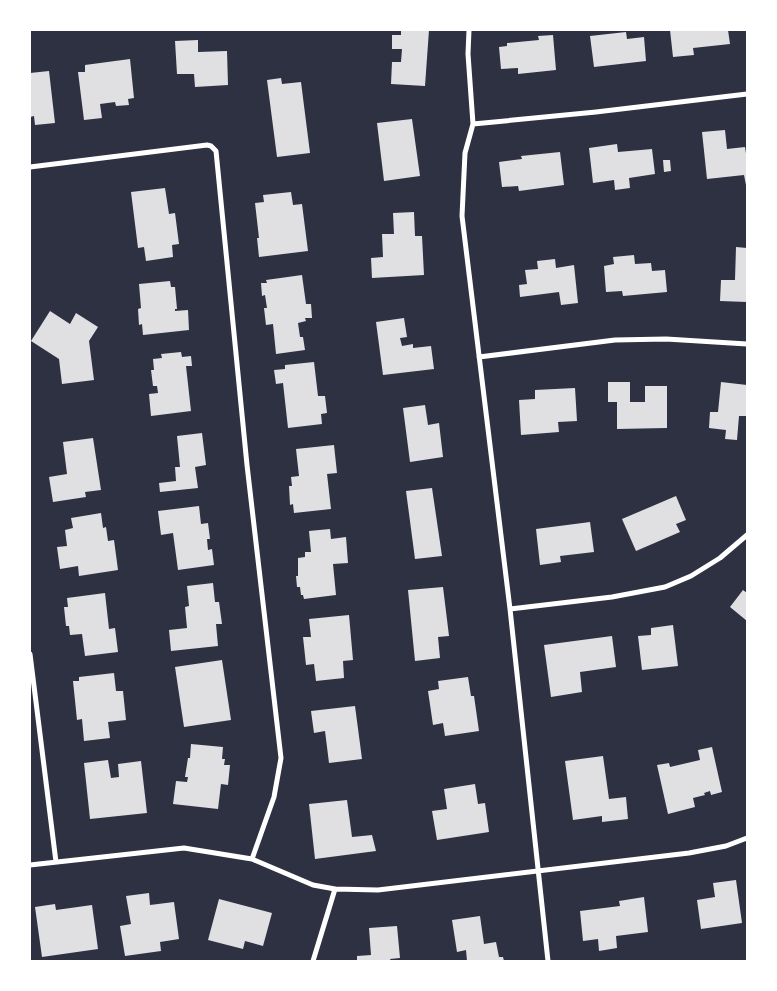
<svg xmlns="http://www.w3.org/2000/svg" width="777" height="991" viewBox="0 0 777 991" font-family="Manrope,sans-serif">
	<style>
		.building { fill: #e0e0e3 }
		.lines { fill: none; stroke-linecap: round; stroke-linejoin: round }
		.minor { stroke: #fff; stroke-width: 5 }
	</style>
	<rect width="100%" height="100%" fill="#2d3142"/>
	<!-- building -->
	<path class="building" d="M401 30H429L425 86 391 84 392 62H401L402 49H392V35H401Z
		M670 30H728L730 44 693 48 694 55 673 57Z
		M626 32 627 39 644 37 646 61 594 67 590 36Z
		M553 35 556 70 518 74V68L501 69 499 47 507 46V43L539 40 538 36Z
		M198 40V52L227 51 228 85 195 87 194 74H177L175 41Z
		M130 59 134 98 128 99 129 105 116 106 115 102 100 104 102 118 84 120 78 72H85V65Z
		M49 71 55 123 35 125 34 116 30 117V73Z
		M281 78 282 84 301 82 310 153 277 157 267 80Z
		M412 119 420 176 384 181 377 123Z
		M725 130 727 149 745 147 747 160V190L744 175 707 179 702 132Z
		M617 144 618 152 652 149 655 174 629 178 630 188 615 190 614 180 593 183 589 148Z
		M560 152 564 185 519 191 518 186 502 187 499 162 522 159 521 156Z
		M663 160H670L671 171 664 172Z
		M165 188 169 214 175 213 179 244 172 245 173 257 146 261 144 247 138 248 131 192Z
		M291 192 293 205 302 204 308 251 259 257 257 238H259L255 203 264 202 263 195Z
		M414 212 415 236H422L424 275 372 278 371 258 383 257 382 234H394L393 213Z
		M736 247 747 248V302L720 301 721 280H735Z
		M634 255 635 264 651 263 652 271 665 270 667 292 623 296 622 291 606 292 604 266 614 264 613 257Z
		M555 259 556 268 574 265 578 303 561 305 559 292 520 297 519 285 527 284 525 270 538 269 537 261Z
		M302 275 306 304H311L312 318H305L306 321 298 323 300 337H303L305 350 276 354 273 324 266 325 264 308H267L265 295 262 296 261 283H267L266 280Z
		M170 281 171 287H175L177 309H175V311L188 310 189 330 143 335 142 324 139 325 138 309 141 308 139 284Z
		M50 311 70 324 76 313 98 327 89 341 94 380 62 384 59 359 31 341Z
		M404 318 407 337 400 338 402 346 413 344V348L431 346 434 369 383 375 376 322Z
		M181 352 182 357 191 356 192 366H186L191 411 151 416 149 394 158 393 157 386H153L151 370H154L153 359 162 358 161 354Z
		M314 362 318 396H325L327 413 321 414 322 424 288 428 283 383 276 384 274 370 285 369V365Z
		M608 382H630V402H645V386H667V428L617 429V402H608Z
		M721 382 747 385 746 416H739L737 440 725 439 726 430 709 428 710 412H718Z
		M575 388 577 421 558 422 559 432 521 435 519 400 535 399V390Z
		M425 405 428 425 439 423 443 457 410 462 403 408Z
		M202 433 206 465 195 467 198 488 160 492 159 483 176 481 175 467H180L177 436Z
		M93 438 101 490 85 492 86 497 53 502 49 477 67 474 63 442Z
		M334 445 337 473 327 474 331 509 294 513 293 504 290 505 289 486H292L291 477 299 476 296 449Z
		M432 488 442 556 415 559 406 491Z
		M676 496 686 520 676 524 680 532 636 551 622 519Z
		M199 506 201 524 208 523 210 539H207L208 550 212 549 214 565 178 570 173 533 161 535 158 511Z
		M101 513 103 528 106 527 108 541 114 540 118 570 79 576 78 566 60 569 57 547 67 546 65 530 73 528 71 518Z
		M590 522 594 552 560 556 561 562 540 565 536 529Z
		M330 529 331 539 346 537 348 563 333 564 336 595 304 599 303 595H301L300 587H297L296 576H298V558L305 557V552H311L309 531Z
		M213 583 215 602H219L222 624H216L218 646 171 651 169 630 187 628 185 607 189 606 187 586Z
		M443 587 449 636 438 637 440 658 415 661 408 590Z
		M743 590 747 593V621L730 607Z
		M105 593 109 629 115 628 118 652 85 656 82 634 70 635 69 626H66L64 607H68L67 598Z
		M349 615 353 660 343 661 344 678 316 681 314 664 306 665 303 637H311L309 619Z
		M673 625 678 666 642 670 638 636 651 635V628Z
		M612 636 616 667 580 672 582 692 551 697 544 645Z
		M222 660 231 720 184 727 175 667Z
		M114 673 116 691H123L126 720 108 722 110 738 84 741 82 719 77 720 73 681H79V677Z
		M468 677 471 696H474L479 731 445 736 443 723 433 725 428 691 439 689 438 681Z
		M355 706 362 759 329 763 325 731 314 733 311 711Z
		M191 744 223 747 222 759H225L224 765H230L228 785 221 784 218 809 173 804 176 781 187 782 188 777H185L188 758H190Z
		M712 747 722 792 711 795 710 791 704 793 705 795 693 798 695 807 668 814 657 765 669 763 670 767 700 760 698 750Z
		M603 756 609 799 626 797 628 819 602 822V816L573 820 565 761Z
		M108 760 111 778 119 777 118 764 141 761 147 813 90 819 84 763Z
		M475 784 478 804 485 803 489 832 437 840 432 811 447 809 444 789Z
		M347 800 352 837 372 835 376 851 315 859 309 804Z
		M736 880 742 923 701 929 697 900 715 897 713 883Z
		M149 893 150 905 174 902 179 939 160 942 161 951 125 956 120 926 131 924 126 896Z
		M644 897 648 932 616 936 617 948 599 951 598 939 583 941 580 911 620 906 619 901Z
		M219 899 272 913 263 946 245 941 243 949 208 940Z
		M55 904 56 910 92 905 98 949 42 957 35 907Z
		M480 916 484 944 496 942 499 957H503L504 961H467L466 950 457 952 452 920Z
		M397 926 400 958 390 959 391 961H357V956L371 955 369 928Z"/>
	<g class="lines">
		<!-- minor -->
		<path class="minor" d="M469 30 468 54 473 124 465 153 462 216 510 609 548 961
			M473 124 596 112 747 94
			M30 167 207 145 211 146 216 151 247 465 281 758 274 797 252 859
			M479 357 615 340 666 339 747 344
			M510 609 612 597 665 587 691 576 720 558 747 535
			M30 654 56 862
			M30 865 184 848 252 859 313 885 335 889 378 890 689 853 726 846 747 838
			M313 961 335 889"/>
	</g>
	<!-- border -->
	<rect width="777" height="991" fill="none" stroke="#ffffff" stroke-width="62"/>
</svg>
